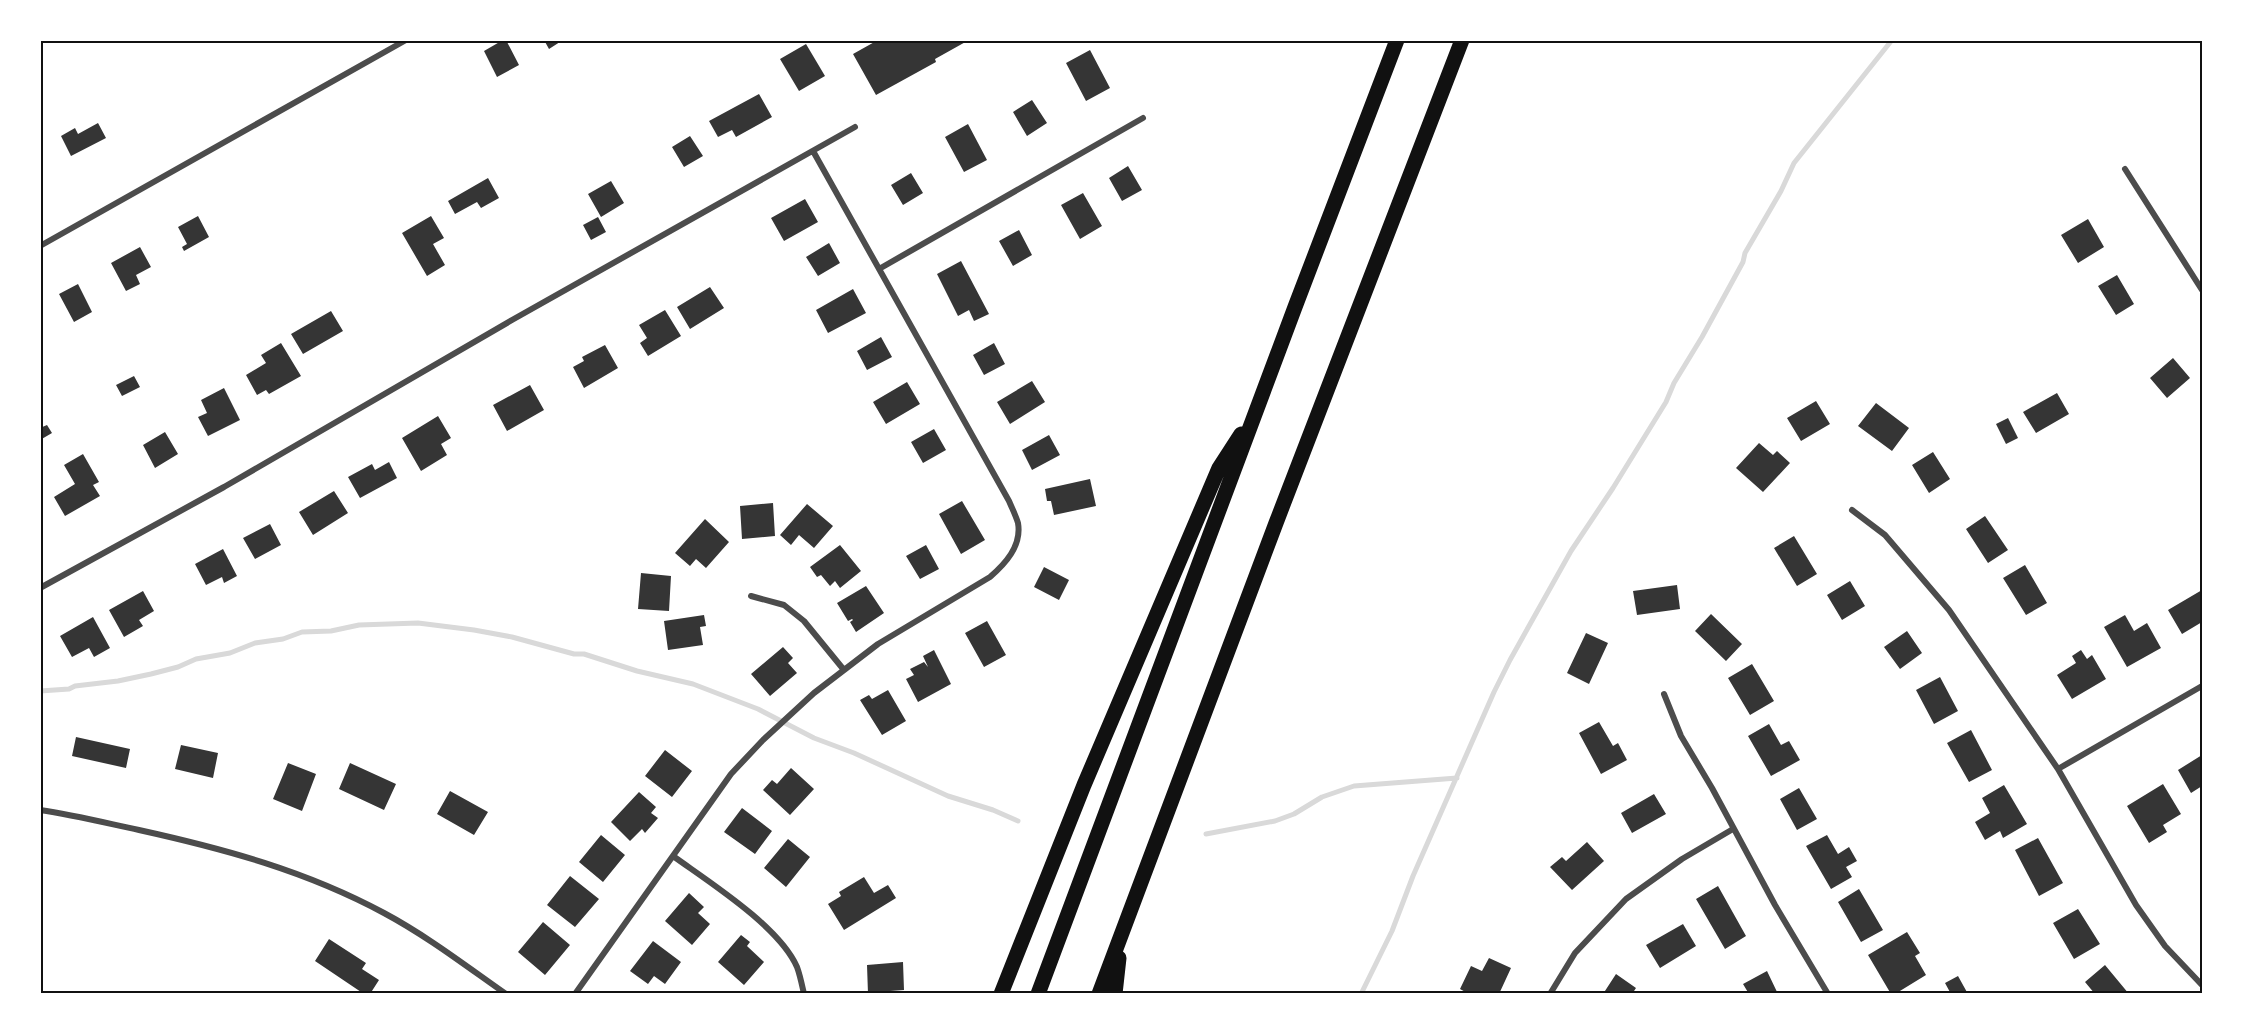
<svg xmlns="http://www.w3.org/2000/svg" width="2243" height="1034" viewBox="0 0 2243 1034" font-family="'Fira Sans',sans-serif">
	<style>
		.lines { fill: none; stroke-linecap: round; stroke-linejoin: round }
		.stream { stroke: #d9d9d9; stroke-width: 5 }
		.building { fill: #353535 }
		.minor { stroke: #4c4c4c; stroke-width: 6 }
		.motorway { stroke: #111; stroke-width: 15 }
		.neatline { fill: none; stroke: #111; stroke-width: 2 }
	</style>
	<rect width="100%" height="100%" fill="#fff"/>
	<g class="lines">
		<!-- stream -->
		<path class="stream" d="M40 691 69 689 75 686 118 681 151 674 178 667 196 659 230 653 255 643 283 639 302 632 331 631 359 625 418 623 474 630 512 637 574 654H584L637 671 693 684 758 709 814 738 854 753 948 796 993 810 1018 821
			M1206 834 1275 821 1294 814 1322 797 1354 786 1457 778
			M1361 994 1392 931 1413 876 1494 692 1510 660 1571 551 1613 488 1666 402 1674 383 1702 337 1743 262 1745 253 1781 191 1794 163 1892 40"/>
	</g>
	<!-- building -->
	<path class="building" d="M503 40H506L519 65 497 77 484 51Z
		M544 40H563L549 49Z
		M878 40H969L935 59 936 62 876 95 853 54Z
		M806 44 825 76 799 91 780 59Z
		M1090 50 1110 88 1086 101 1066 63Z
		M759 94 772 117 736 137 732 130 718 137 709 121Z
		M1032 100 1047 123 1027 136 1013 112Z
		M98 123 106 138 71 156 61 136 75 128 78 134Z
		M968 124 987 160 964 172 945 137Z
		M690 136 703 156 684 167 672 147Z
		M1128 166 1142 190 1122 201 1109 178Z
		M911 173 923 193 903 205 891 185Z
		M488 178 499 198 481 208 477 202 455 214 448 201Z
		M611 181 624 203 601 217 588 194Z
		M1083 193 1102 226 1080 239 1061 205Z
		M805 199 818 222 784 241 771 218Z
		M198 216 209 237 184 251 182 247 187 244 178 227Z
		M431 216 444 238 433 244 445 265 427 276 402 233Z
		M598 217 606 232 591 240 583 225Z
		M2088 219 2104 247 2078 263 2061 235Z
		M1019 230 1032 255 1013 266 999 241Z
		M829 243 840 263 818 276 806 257Z
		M140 247 151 267 136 275 140 284 126 291 111 263Z
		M961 261 989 314 974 321 969 310 958 316 937 274Z
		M2117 275 2134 304 2116 315 2098 286Z
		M78 284 92 312 74 322 59 294Z
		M710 287 724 308 690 329 677 307Z
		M853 289 866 313 828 333 816 310Z
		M665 310 681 336 648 356 640 343 647 338 639 325Z
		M331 311 343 331 303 354 291 334Z
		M881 337 892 357 867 370 857 351Z
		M281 343 301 376 269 394 266 390 257 395 246 375 266 363 261 355Z
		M994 343 1005 364 984 375 973 355Z
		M605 345 618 368 584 388 573 367 584 361 582 357Z
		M2173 358 2190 378 2167 398 2150 378Z
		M134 376 140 387 122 396 116 385Z
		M1032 381 1045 402 1010 424 997 402Z
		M907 382 920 404 886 424 873 402Z
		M530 385 544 410 507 431 493 405Z
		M224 388 240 420 208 436 198 417 207 413 201 400Z
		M2057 393 2069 414 2036 433 2023 412Z
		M1816 401 1830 424 1801 441 1787 418Z
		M1876 403 1909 428 1892 451 1858 426Z
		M438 416 451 438 441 444 447 455 421 471 402 438Z
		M2008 418 2018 438 2006 444 1996 424Z
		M47 425 52 433 40 440V428Z
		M934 429 946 450 923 463 911 442Z
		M165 432 178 454 155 468 143 445Z
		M1049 435 1060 455 1032 470 1022 450Z
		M1759 443 1773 455 1777 451 1790 463 1763 492 1736 468Z
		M1933 452 1950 479 1929 493 1912 465Z
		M83 454 99 482 93 485 100 496 65 516 54 497 75 484 64 465Z
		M389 462 397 478 360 498 348 477 372 464 375 470Z
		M1090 479 1096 506 1054 515 1051 501H1047L1045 489Z
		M334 491 348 513 313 535 299 512Z
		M962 501 985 540 961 554 939 514Z
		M773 503 775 536 742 539 740 506Z
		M807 504 833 526 814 548 799 535 791 545 780 535Z
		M1985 516 2008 550 1988 563 1966 529Z
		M705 519 729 542 706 568 696 559 690 566 675 553Z
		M270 524 281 545 255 559 243 538Z
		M1794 536 1817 574 1797 586 1774 548Z
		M840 545 861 571 840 588 835 581 830 586 821 575 817 577 810 567Z
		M926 545 939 569 920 579 906 556Z
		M223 549 237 576 224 583 222 577 206 585 195 564Z
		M2025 565 2047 603 2026 615 2003 578Z
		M1044 567 1069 580 1059 600 1034 587Z
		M641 573 671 576 669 611 638 609Z
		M1850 581 1865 606 1842 620 1827 595Z
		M1677 585 1680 609 1637 615 1633 591Z
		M866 586 884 613 856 632 850 622 853 620 852 619 848 621 837 603Z
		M2202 590V622L2182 634 2168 610Z
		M143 591 154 611 139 620 143 626 124 637 109 610Z
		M1711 614 1742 644 1726 661 1695 631Z
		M704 615 706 626 700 627 703 645 668 650 664 621Z
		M2125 615 2134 631 2147 623 2161 648 2127 667 2104 627Z
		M93 617 110 648 94 657 89 648 72 657 60 636Z
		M987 621 1006 655 984 667 965 633Z
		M1907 631 1922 653 1900 669 1884 647Z
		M1586 633 1608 643 1589 684 1567 673Z
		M783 647 793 658 788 663 797 673 770 696 751 674Z
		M934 650 951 684 918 702 906 679 914 675 910 669 924 662 928 667 923 656Z
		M2081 650 2087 659 2092 655 2106 679 2072 699 2057 675 2076 663 2072 656Z
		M1752 664 1774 701 1750 715 1728 678Z
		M1940 677 1958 711 1934 724 1916 690Z
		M888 690 906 721 882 735 860 700 869 695 872 699Z
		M1599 722 1613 746 1618 743 1627 760 1601 774 1579 733Z
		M1769 724 1781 745 1789 741 1800 760 1771 776 1748 736Z
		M1971 730 1992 770 1969 782 1947 743Z
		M76 737 130 749 126 768 72 756Z
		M181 745 218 753 213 778 175 769Z
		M665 750 692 771 672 797 645 776Z
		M2202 755V786L2191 793 2178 770Z
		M288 763 316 774 302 811 273 799Z
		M350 763 396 784 384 810 339 789Z
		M791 768 814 789 790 815 763 790 772 780 777 784Z
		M2163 784 2181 814 2163 825 2167 832 2149 843 2127 806Z
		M2004 785 2027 824 2003 838 2000 831 1985 840 1975 822 1990 813 1982 798Z
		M1799 788 1817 819 1797 830 1780 799Z
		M450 791 488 812 474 835 437 814Z
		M639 792 656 807 651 813 658 818 645 833 642 829 630 841 611 822Z
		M1654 794 1666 814 1632 833 1621 813Z
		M742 808 772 831 755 854 724 832Z
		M601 835 625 855 603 882 579 862Z
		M1827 835 1838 854 1849 847 1857 861 1846 867 1852 877 1831 889 1806 846Z
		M2038 838 2063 883 2039 896 2015 850Z
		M788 839 810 857 786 887 764 868Z
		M1587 842 1604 861 1572 890 1550 867 1562 857 1566 861Z
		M570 876 599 899 575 927 547 905Z
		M864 877 874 893 888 885 896 898 844 930 828 904 841 896 839 892Z
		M1718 886 1746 936 1725 949 1696 899Z
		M1859 889 1883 930 1861 942 1838 902Z
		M689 893 704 907 698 913 710 924 692 945 665 921Z
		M2078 909 2100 944 2074 959 2053 923Z
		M543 922 570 945 545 975 518 952Z
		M1683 924 1696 946 1660 968 1646 945Z
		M1907 932 1920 953 1915 956 1926 975 1895 994H1891L1868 955Z
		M741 935 750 942 747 946 764 962 744 985 718 962Z
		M329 939 366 963 362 969 379 980 370 994H364L315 961Z
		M653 941 681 962 665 984 654 976 648 984 630 971Z
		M1489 958 1511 968 1499 994H1469L1460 989 1471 966 1482 971Z
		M903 962 904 990 890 991V994H868L867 965Z
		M2105 965 2129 994H2095L2085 982Z
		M1767 971 1778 994H1749L1743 984Z
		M1616 974 1636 988 1632 994H1603Z
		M1958 976 1968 994H1951L1945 983Z"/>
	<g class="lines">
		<!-- minor -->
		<path class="minor" d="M2125 169 2202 290
			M40 246 406 40
			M879 269 1143 118
			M1852 510 1885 535 1949 610 2058 769 2136 905 2165 946 2202 985
			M40 588 224 487 512 320 855 127
			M751 596 784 605 804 621 844 670
			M1664 694 1681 736 1712 788 1775 905 1828 994
			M2058 769 2202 686
			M40 810C74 815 106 823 139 830 225 849 306 871 384 913 427 936 466 966 506 994
			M673 856C709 882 779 926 797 967 800 975 802 985 804 994
			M575 994 731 774 763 740 814 693 878 644 990 577C1005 564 1022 546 1018 523 1016 516 1012 508 1009 501L813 151
			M1550 994 1575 953 1626 899 1682 859 1733 829"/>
		<!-- motorway -->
		<path class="motorway" d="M1001 994 1084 785 1219 468 1241 434
			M1038 994 1295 307 1397 40
			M1099 994 1276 523 1462 40
			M1115 994 1119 958"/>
	</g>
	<!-- border -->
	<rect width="2243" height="1034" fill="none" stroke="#ffffff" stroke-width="84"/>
	<rect x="42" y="42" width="2159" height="950" class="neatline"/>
</svg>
